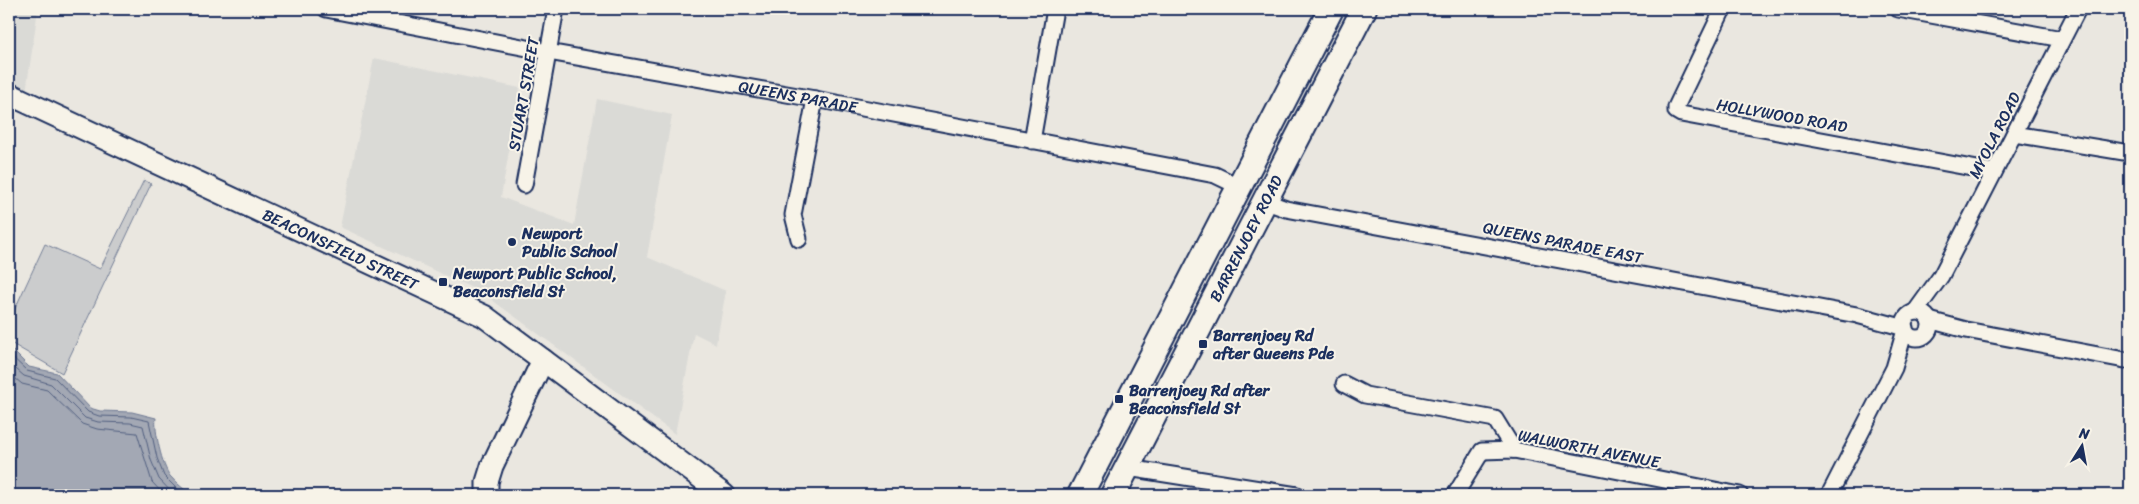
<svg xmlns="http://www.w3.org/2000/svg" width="2139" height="504" viewBox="0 0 2139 504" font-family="Sriracha,sans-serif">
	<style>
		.built { fill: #dadad6 }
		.green { fill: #cbcccd; stroke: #737e96 }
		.water { fill: #a3a8b4; stroke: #6d7892 }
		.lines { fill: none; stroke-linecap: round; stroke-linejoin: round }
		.shore { stroke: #515f80; stroke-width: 1 }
		.street-casing { stroke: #1b2f5e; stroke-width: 19 }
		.secondary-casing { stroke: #1b2f5e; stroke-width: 25 }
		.primary-casing { stroke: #1b2f5e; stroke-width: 28 }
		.street { stroke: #f7f3e8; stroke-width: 15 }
		.secondary { stroke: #f7f3e8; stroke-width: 21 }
		.primary { stroke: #f7f3e8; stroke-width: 24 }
		.poi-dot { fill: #1b2f5e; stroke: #f7f3e8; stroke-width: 2 }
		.labels { text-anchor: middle; stroke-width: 4; stroke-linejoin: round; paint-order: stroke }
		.street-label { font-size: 16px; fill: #1b2f5e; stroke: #f7f3e8 }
		.poi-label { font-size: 16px; font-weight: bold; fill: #1b2f5e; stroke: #f7f3e8; text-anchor: start }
	</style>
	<rect width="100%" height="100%" fill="#eae7e0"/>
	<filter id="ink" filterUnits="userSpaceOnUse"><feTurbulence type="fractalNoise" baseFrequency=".02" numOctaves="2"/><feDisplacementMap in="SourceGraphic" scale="10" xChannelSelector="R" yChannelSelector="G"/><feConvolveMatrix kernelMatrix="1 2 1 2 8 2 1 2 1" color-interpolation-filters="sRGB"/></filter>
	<g filter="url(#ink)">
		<!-- built -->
		<path class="built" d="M9 9H38L26 92 9 84Z
			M374 58 520 88 501 197 574 225 597 99 672 115 647 257 726 291 716 344 694 333 675 434 481 292 340 227Z"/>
		<!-- green -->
		<path class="green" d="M144 180 151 184 62 373 9 342V316L13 313 45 244 100 269Z"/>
		<!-- water -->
		<path class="water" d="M9 344 11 349 29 367 57 373 90 408 100 411 132 412 156 418C154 430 162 466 170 476 176 483 184 489 191 495H9Z"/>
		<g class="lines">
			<!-- shore -->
			<path class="shore" d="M9 354 27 371 55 378 88 412 99 416 131 417 149 421 157 458 164 476 183 495
				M9 363 24 376 51 384 85 418 98 422 130 423 143 426 151 460 159 479 174 495
				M9 373 22 384 47 390 82 424 97 429 137 433 152 482 164 495"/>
			<!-- street casing -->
			<g class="street-casing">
				<g id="street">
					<path id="s1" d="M326 9 548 52 815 99 1215 175 1240 187"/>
					<path d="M1723 9 1676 107V111L1681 114 1994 172"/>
					<path d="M1898 9 2062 39"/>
					<path d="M2014 134 2130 153"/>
					<path d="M1032 141 1055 9"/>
					<path d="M524 185 556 9"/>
					<path d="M1264 201 1286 209 1857 315 1905 328"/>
					<path d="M799 239 793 215 815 99"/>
					<path d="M1915 312 1941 276 2078 9"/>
					<circle cx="1917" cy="325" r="13"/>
					<path d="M1929 320 1966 330 2130 361"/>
					<path d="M1344 384 1365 395 1495 419 1514 450"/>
					<path d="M1128 468 1297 495"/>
					<path d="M1455 495 1482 451 1514 450 1740 495"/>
					<path d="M1829 495 1894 368 1905 330"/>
				</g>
			</g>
			<!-- secondary casing -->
			<g class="secondary-casing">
				<g id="secondary">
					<path id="s2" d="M9 94 484 316 724 495"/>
					<path d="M487 495V482L492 466 543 360"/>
				</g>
			</g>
			<!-- primary casing -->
			<g class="primary-casing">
				<g id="primary">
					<path d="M1080 495 1331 9"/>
					<path id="s3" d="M1113 495 1364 9"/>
				</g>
			</g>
			<!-- street -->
			<use href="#street" class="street"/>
			<!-- secondary -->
			<use href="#secondary" class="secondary"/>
			<!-- primary -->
			<use href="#primary" class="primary"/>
		</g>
	</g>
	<!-- markers -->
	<g class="poi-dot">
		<circle cx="512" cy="242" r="5"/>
		<rect x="438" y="277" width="10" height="10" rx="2.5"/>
		<rect x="1198" y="339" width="10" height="10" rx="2.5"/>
		<rect x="1114" y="394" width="10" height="10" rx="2.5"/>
	</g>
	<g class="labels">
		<!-- street labels -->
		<g class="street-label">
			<text transform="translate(523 94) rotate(-80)" y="6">STUART STREET</text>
			<text dy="6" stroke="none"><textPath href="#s1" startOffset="480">QUEENS PARADE</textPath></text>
			<text transform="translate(1782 115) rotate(10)" y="6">HOLLYWOOD ROAD</text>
			<text transform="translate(1994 135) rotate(-63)" y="6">MYOLA ROAD</text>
			<text dy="6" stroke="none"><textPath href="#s3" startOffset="289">BARRENJOEY ROAD</textPath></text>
			<text transform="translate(1563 242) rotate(11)" y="6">QUEENS PARADE EAST</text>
			<text dy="6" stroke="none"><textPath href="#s2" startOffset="366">BEACONSFIELD STREET</textPath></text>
			<text transform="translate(1589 448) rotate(11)" y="6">WALWORTH AVENUE</text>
		</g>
		<!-- poi labels -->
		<g class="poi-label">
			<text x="522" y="239">Newport<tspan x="522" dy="18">Public School</tspan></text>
			<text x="453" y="279">Newport Public School,<tspan x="453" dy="18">Beaconsfield St</tspan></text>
			<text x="1213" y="341">Barrenjoey Rd<tspan x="1213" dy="18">after Queens Pde</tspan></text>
			<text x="1129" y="396">Barrenjoey Rd after<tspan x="1129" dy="18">Beaconsfield St</tspan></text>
		</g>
	</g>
	<!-- margin -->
	<rect width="2139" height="504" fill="none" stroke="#f7f3e8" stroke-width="30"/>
	<rect x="15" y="15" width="2109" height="474" fill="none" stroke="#1b2f5e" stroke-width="2" filter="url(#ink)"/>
	<!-- north arrow -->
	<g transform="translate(2082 446) rotate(11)" stroke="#f7f3e8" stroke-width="4" paint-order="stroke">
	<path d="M0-4L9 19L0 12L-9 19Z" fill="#1b2f5e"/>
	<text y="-8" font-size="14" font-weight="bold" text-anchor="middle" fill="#1b2f5e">N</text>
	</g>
</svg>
